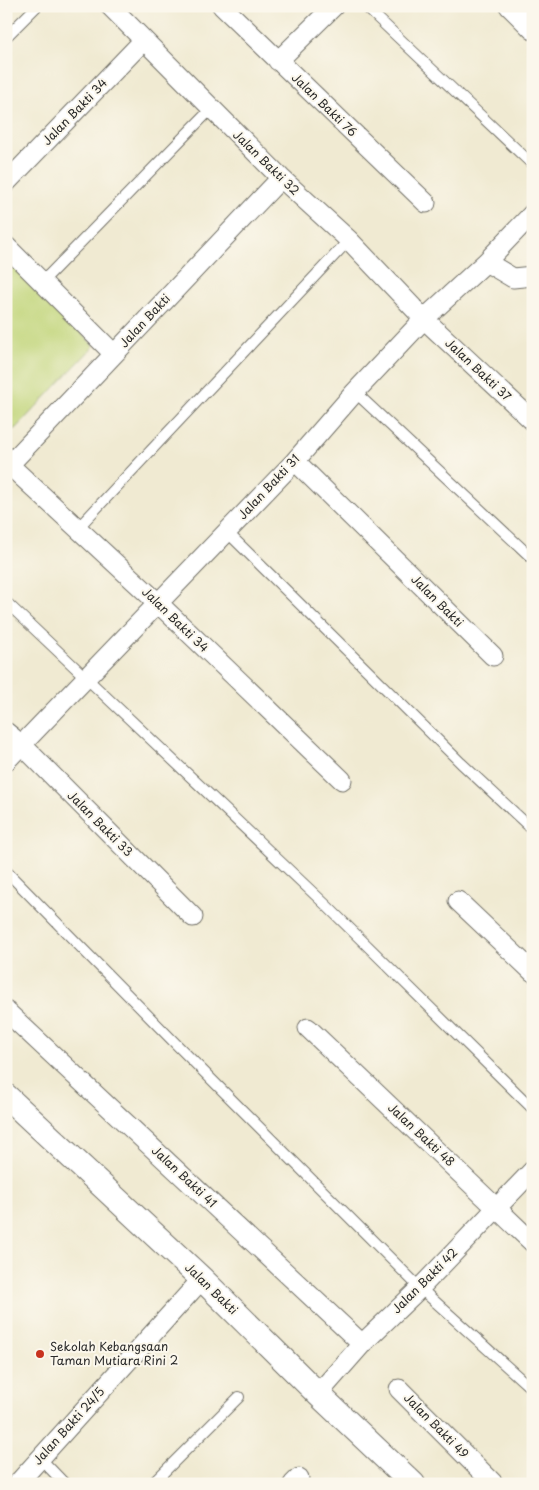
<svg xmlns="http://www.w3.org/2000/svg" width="539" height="1490" viewBox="0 0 539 1490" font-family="'Playpen Sans',sans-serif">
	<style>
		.green { fill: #c0d477; stroke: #768051 }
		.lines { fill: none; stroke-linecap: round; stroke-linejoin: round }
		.service-casing { stroke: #706e65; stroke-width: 12 }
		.minor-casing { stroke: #706e65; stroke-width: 21 }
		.tertiary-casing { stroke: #706e65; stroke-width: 26 }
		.service { stroke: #fff; stroke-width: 10 }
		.minor { stroke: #fff; stroke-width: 19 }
		.tertiary { stroke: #fff; stroke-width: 24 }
		.poi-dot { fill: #c8321e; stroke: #fbf7ec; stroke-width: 2 }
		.labels { text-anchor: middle; stroke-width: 4; stroke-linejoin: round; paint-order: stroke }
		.street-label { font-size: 12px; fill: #2b2b2b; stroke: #fbf7ec }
		.poi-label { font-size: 12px; fill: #2b2b2b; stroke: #fbf7ec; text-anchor: start }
	</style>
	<rect width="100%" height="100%" fill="#fbf7ec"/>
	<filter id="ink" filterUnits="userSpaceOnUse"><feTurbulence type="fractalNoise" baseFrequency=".02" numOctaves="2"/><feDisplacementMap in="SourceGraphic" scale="10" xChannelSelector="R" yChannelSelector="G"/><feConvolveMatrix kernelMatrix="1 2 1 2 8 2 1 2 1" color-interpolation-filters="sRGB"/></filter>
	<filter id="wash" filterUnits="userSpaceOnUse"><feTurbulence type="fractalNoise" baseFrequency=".0096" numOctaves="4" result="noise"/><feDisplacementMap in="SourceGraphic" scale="20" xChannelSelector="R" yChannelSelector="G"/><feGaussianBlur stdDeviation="1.12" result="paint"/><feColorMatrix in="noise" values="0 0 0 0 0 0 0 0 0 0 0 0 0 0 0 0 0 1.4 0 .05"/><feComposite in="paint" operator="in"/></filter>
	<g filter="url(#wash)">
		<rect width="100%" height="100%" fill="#f0ead2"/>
		<!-- green -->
		<path class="green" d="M6 256 94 346 16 428 6 433Z"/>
	</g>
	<g filter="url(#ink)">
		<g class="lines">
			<!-- service casing -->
			<g class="service-casing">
				<path id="service" d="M365 6 533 165
					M6 37 37 6
					M42 282 211 109
					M355 392 533 559
					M77 529 349 240
					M227 532 461 763 533 830
					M6 602 327 906 533 1109
					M6 871 176 1044 420 1288 533 1390
					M40 1458 65 1484
					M152 1484 239 1397"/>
			</g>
			<!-- minor casing -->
			<g class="minor-casing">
				<path id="minor" d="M110 6 281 178 349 240 424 319 533 421
					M222 6 426 203
					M509 6 533 30
					M278 61 334 6
					M6 183 144 40
					M6 246 114 354
					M486 262 513 278 533 276
					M295 461 493 656
					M6 462 158 603 342 780
					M9 465 281 178
					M6 732 22 745 193 917
					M6 761 295 461 355 392 424 319 486 262 533 213
					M458 901 533 972
					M6 1011 362 1344
					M308 1028 533 1243
					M399 1389 494 1484
					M318 1394 362 1344 420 1288 533 1170
					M17 1484 202 1279
					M293 1484 299 1478"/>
			</g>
			<!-- tertiary casing -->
			<g class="tertiary-casing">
				<path id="tertiary" d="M6 1096 202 1279 318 1394 413 1484"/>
			</g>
			<!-- service -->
			<use href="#service" class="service"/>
			<!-- minor -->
			<use href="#minor" class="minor"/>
			<!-- tertiary -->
			<use href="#tertiary" class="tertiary"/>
		</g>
	</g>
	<!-- markers -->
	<circle class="poi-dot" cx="40" cy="1354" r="5"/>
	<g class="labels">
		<!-- street labels -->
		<g class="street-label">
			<text transform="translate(324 105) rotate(44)" y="4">Jalan Bakti 76</text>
			<text transform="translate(75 112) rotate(-46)" y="4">Jalan Bakti 34</text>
			<text transform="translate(266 163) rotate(44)" y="4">Jalan Bakti 32</text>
			<text transform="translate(145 321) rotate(-47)" y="4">Jalan Bakti</text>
			<text transform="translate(478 370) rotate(43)" y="4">Jalan Bakti 37</text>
			<text transform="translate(269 487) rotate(-47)" y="4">Jalan Bakti 31</text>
			<text transform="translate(437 601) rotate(45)" y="4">Jalan Bakti</text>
			<text transform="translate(175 620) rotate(44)" y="4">Jalan Bakti 34</text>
			<text transform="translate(100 824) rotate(45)" y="4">Jalan Bakti 33</text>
			<text transform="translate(421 1135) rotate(43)" y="4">Jalan Bakti 48</text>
			<text transform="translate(184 1177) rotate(43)" y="4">Jalan Bakti 41</text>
			<text transform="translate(425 1281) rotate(-45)" y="4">Jalan Bakti 42</text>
			<text transform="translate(211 1289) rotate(44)" y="4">Jalan Bakti</text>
			<text transform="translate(69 1426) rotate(-48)" y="4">Jalan Bakti 24/5</text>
			<text transform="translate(436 1426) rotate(45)" y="4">Jalan Bakti 49</text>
		</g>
		<!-- poi labels -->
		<g class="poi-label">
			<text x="50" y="1351">Sekolah Kebangsaan<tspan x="50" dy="14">Taman Mutiara Rini 2</tspan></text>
		</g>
	</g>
	<!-- margin -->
	<rect width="539" height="1490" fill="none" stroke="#fbf7ec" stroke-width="25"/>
</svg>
